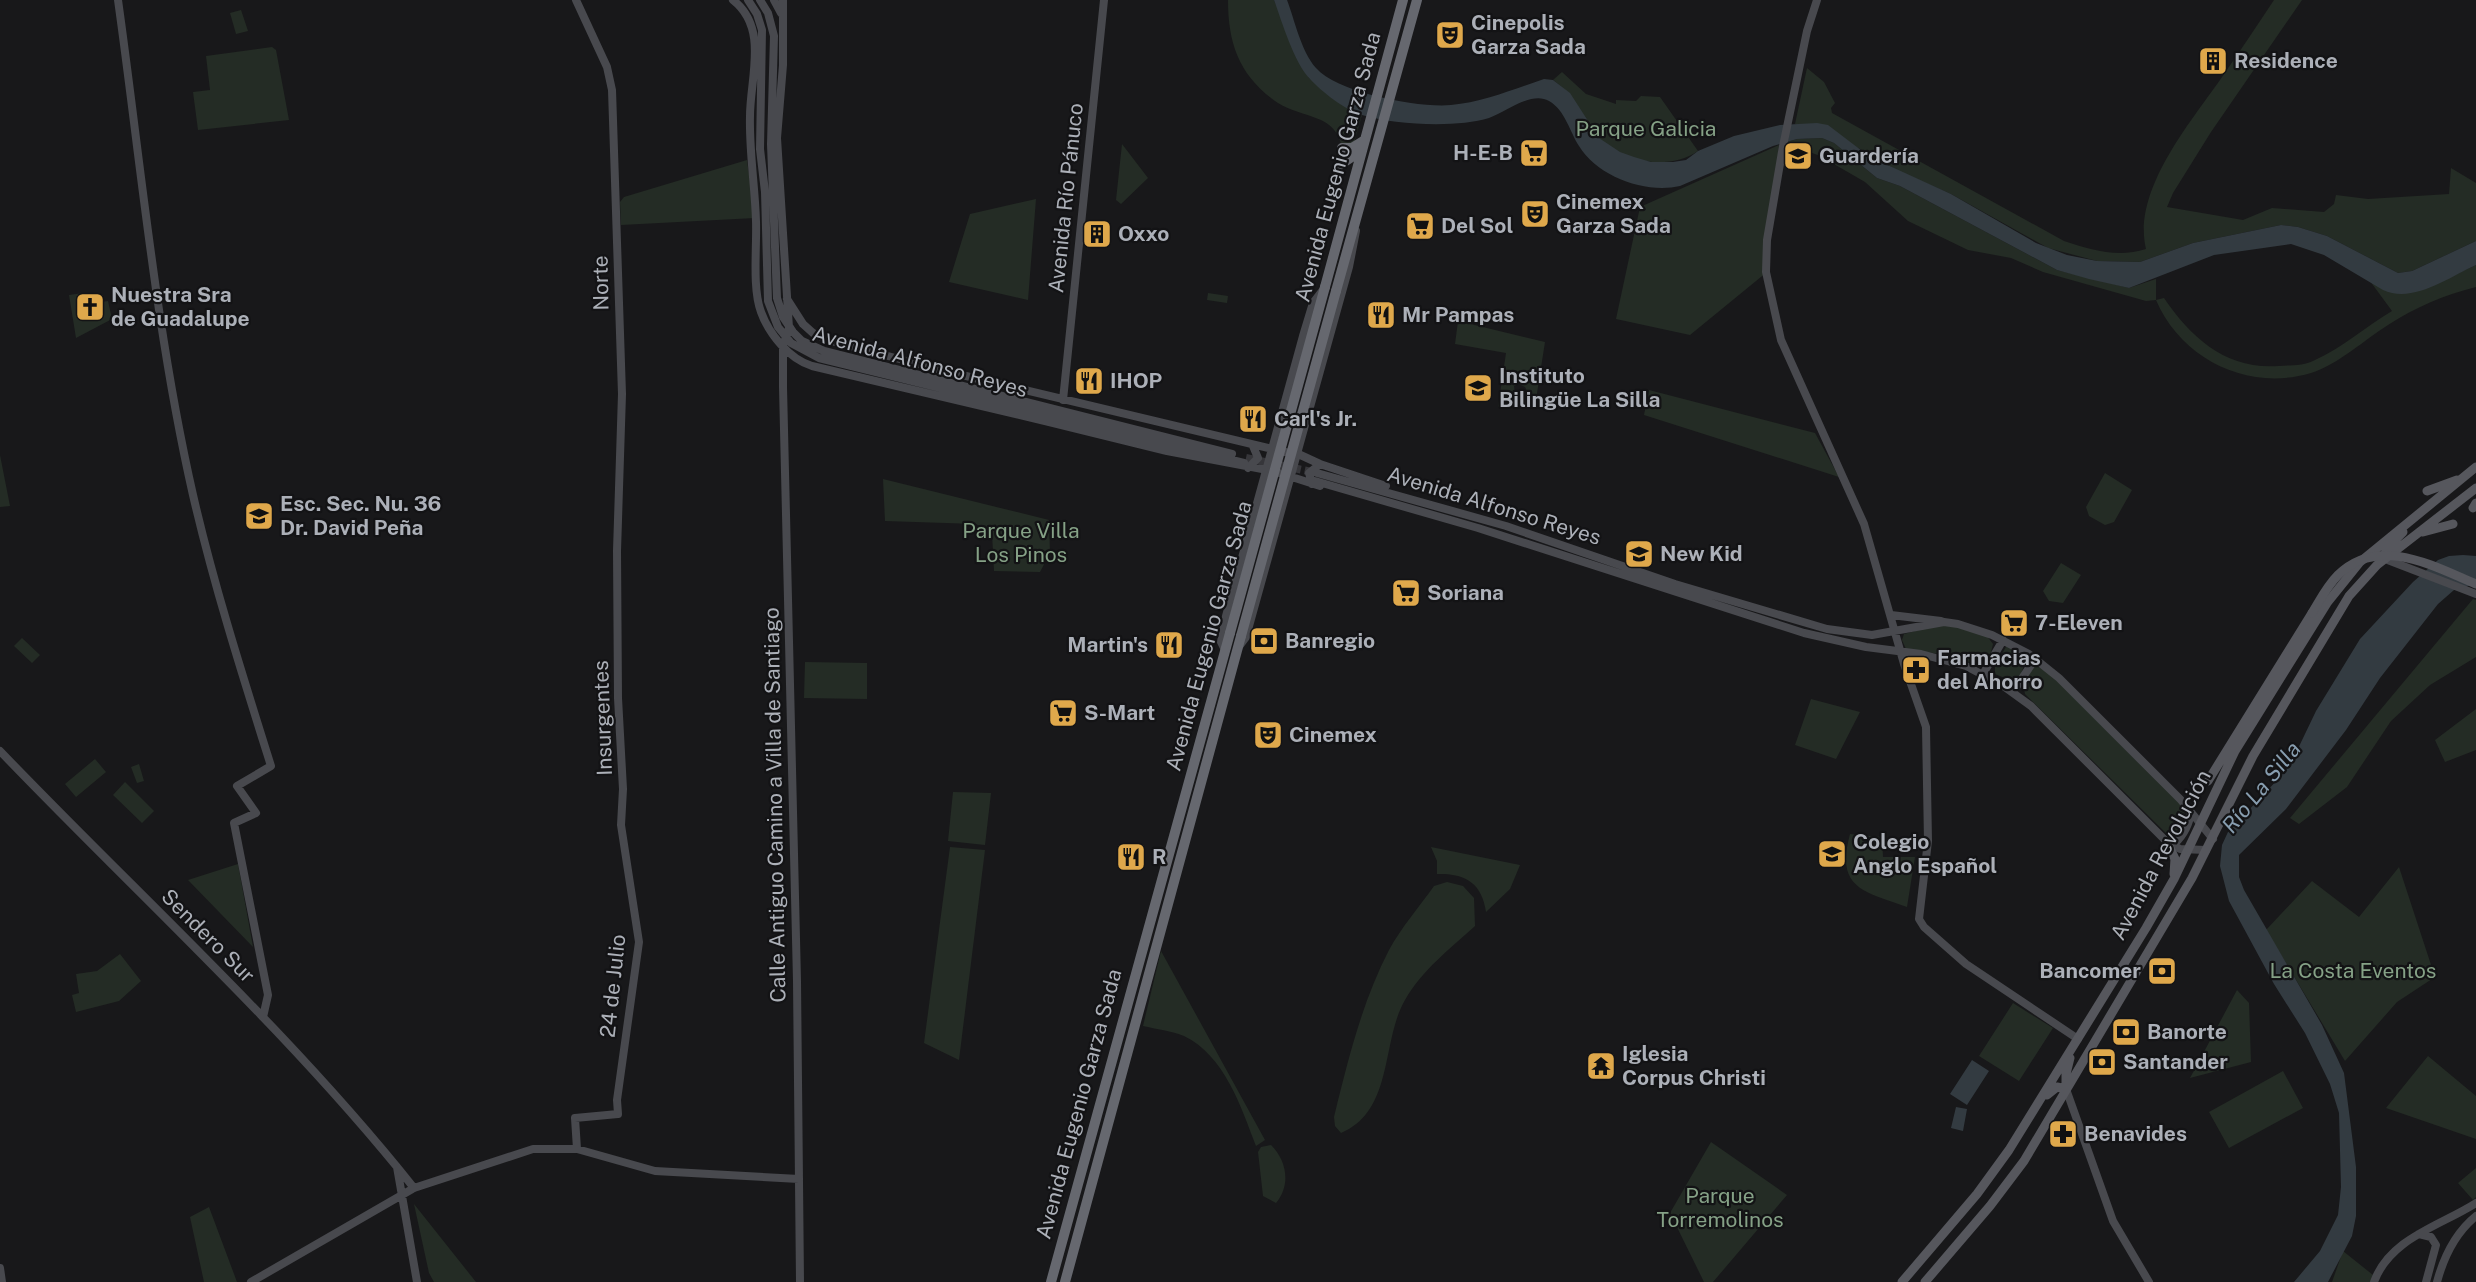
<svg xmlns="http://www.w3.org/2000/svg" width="2476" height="1282" viewBox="0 0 2476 1282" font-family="'Public Sans',sans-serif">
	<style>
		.green { fill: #242c25 }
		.water { fill: #333b41 }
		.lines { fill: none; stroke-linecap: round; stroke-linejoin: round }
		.secondary-tunnel { stroke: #36363a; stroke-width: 8; stroke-dasharray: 8 4; stroke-linecap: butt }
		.secondary { stroke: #48494e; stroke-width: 8 }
		.primary { stroke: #56575d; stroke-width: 9 }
		.highway { stroke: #66686f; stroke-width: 10 }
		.primary-bridge { stroke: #56575d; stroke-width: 9 }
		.highway-bridge { stroke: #66686f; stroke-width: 10 }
		.labels { text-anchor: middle; stroke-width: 4.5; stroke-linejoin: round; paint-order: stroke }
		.poi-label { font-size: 21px; font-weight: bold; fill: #acb0b8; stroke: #131315; text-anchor: start }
		.park-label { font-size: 21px; fill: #85a186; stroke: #131315 }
		.street-label { font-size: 21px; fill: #acb0b8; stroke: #131315 }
		.water-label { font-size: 22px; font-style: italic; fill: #879daf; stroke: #131315 }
	</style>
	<rect width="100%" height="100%" fill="#18181a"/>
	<!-- green -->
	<path class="green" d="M1228 0H1274L1309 78 1362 115 1353 147 1342 148C1336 113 1303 119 1278 103 1240 77 1228 45 1228 0Z
		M2274 0H2302L2211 132 2173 193 2167 207 2243 220 2272 208 2324 212 2334 204 2336 195 2368 199 2449 194 2451 168 2476 183V241L2412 271 2398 273 2327 236 2298 227 2281 225 2193 243 2140 262 2097 261 2048 248 1951 194 1898 171 1860 149 1795 124 1807 68 1824 82 1835 103 1831 108 1832 113 2064 241C2091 250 2118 258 2146 249 2132 192 2189 124 2220 80 2238 54 2256 27 2274 0Z
		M241 10 248 31 236 34 230 13Z
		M272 47 276 50 289 120 198 130 193 92 210 90 206 56Z
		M1562 72 1586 94 1616 104V100L1636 101 1641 96 1660 97 1698 151C1669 171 1623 163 1599 138 1581 119 1575 95 1553 80Z
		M1822 138 1834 143 1877 178 1900 186 2057 270 2129 288 2156 279V300L2164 298C2192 339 2227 370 2279 366 2291 365 2305 366 2315 360 2344 347 2366 326 2392 311L2370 281C2404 303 2444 279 2476 265V287C2444 295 2416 307 2388 325 2364 340 2339 364 2311 373 2248 392 2181 359 2156 300L2146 301 2043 272 2011 258 1968 250 1908 221 1865 182 1820 156 1797 147 1783 146V143L1797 139Z
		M1122 144 1148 178 1121 204 1116 200Z
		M1779 145 1767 272 1690 335 1616 319 1640 207Z
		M747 160 755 218 621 225 620 202 624 197Z
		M1036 199 1028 300 949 282 970 214Z
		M83 293 82 299 95 303 108 301 112 319 76 338 69 295Z
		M1208 293 1228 296 1227 303 1207 300Z
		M1458 321 1545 342 1535 406 1525 387 1519 384 1514 386 1515 394 1498 407 1506 353 1455 344Z
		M1649 390 1815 433 1839 477 1644 415Z
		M0 455 10 506 0 507Z
		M2105 473 2132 490 2114 522 2105 525 2089 516 2086 507Z
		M883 479 1049 520 1050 553 1040 572 994 571 992 533 976 524 885 521Z
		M2061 563 2081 575 2063 603 2049 601 2043 591Z
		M2473 599 2476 600V657L2430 685 2391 721 2347 787 2299 824 2290 818Z
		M1941 624 1984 632 1993 644 1990 656 1980 666 1953 656 1906 649 1902 640 1904 634Z
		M22 638 40 655 32 663 14 646Z
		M2007 645 2026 659 2021 674 2012 681 1995 674V666Z
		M805 662 867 663V699L804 698Z
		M2034 666 2049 670 2187 808 2173 840 2025 694 2023 684Z
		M1811 699 1860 712 1836 759 1795 745Z
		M2476 709V750L2445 762 2435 740Z
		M95 759 106 772 76 797 65 784Z
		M139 764 144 781 137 783 131 767Z
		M125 782 154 811 142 823 113 795Z
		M953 792 991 793 985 845 948 841Z
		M1850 834 1882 837 1883 857H1915L1907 907C1864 891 1835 889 1850 834Z
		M950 847 985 850 959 1060 924 1043Z
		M1431 847 1520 865 1510 889 1486 912C1482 883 1465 873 1437 874V861Z
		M238 864 253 947 188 880Z
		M2399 867 2435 977 2397 1002 2345 1061 2266 930 2312 881 2359 917Z
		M1447 882 1463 886 1474 898 1475 926C1450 949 1422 970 1405 1000 1381 1041 1394 1111 1341 1133L1335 1126 1334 1117C1348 1060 1362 1002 1389 950 1401 928 1419 907 1434 886Z
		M1161 951 1265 1140 1256 1146C1241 1107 1225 1056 1184 1036 1172 1031 1156 1029 1143 1026Z
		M120 954 141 981 119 1001 76 1012 72 995 79 993 76 974 97 971Z
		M2237 990 2249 1003 2251 1062 2190 1078Z
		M2013 1003 2053 1028 2019 1081 1979 1056Z
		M2428 1056 2476 1096V1139L2386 1108Z
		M2283 1071 2303 1108 2229 1148 2209 1112Z
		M1711 1142 1787 1195 1713 1282H1704L1670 1213Z
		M1271 1145C1287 1161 1291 1185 1276 1203L1263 1196 1258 1152 1261 1147Z
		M2476 1168V1197L2473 1200 2458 1183Z
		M414 1204 476 1282H434L429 1273Z
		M209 1207 237 1282H204L190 1217Z
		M2343 1251 2373 1275 2371 1282H2332Z"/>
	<!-- water -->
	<path class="water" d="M1274 0H1287C1295 21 1301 51 1316 68 1338 93 1418 108 1451 105 1483 102 1514 89 1544 79L1553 80 1570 93 1599 138 1620 152 1634 157 1651 162H1673L1686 160 1698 151 1734 136 1780 125 1817 123 1828 125 1870 157 1951 194 2036 243 2067 255 2097 261 2140 262 2193 243 2281 225 2298 227 2327 236 2398 273 2412 271 2476 241V265C2449 277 2413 304 2383 290L2324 255 2291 244 2214 255 2129 288 2089 279 2057 270 1900 186 1877 178 1834 143 1822 138 1797 139 1773 146 1680 186C1646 194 1598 177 1579 146 1570 132 1565 110 1549 101 1531 91 1506 112 1489 118 1457 128 1395 125 1362 115 1345 110 1322 92 1310 79 1294 63 1282 22 1274 0Z
		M2463 555 2476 556V584L2454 590 2438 604 2380 678 2346 730 2286 809 2239 855V877L2244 890 2322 1025 2344 1073 2356 1167V1216L2352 1236 2328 1282H2294L2320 1251 2338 1215 2341 1187 2339 1113 2330 1084 2305 1033 2274 984 2229 901 2220 866 2222 845 2228 832 2281 776 2293 759 2316 711 2360 639 2413 582 2438 560 2449 556Z
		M1972 1060 1989 1071 1967 1105 1950 1094Z
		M1956 1107 1967 1109 1963 1131 1951 1128Z"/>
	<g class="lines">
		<!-- secondary-tunnel -->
		<path class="secondary-tunnel" d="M1246 458 1317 473"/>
		<!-- secondary -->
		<path class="secondary" d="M118 0C141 165 156 332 193 495 214 586 243 677 271 766L237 786 256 813 234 823 268 995 263 1017
			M576 0 607 67 612 90 622 394 617 551 618 698 623 789 621 825 639 942 617 1100 618 1114 575 1118 577 1149
			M733 0C769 28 750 78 750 116 749 151 755 186 756 221 757 247 752 288 761 312 769 334 789 359 812 366L1045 421
			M748 0 757 14 762 30 760 149 765 192 768 301 778 327 791 343 819 358 1244 463
			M760 0 768 13 774 36 771 144 777 298 783 317 793 332 802 341 824 351 1232 454
			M774 0 781 13
			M783 0V65L777 138 789 328 783 346V387L797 981 800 1282
			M1817 0 1807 31 1783 146 1767 240 1766 272 1781 340 1864 524 1904 664 1926 727 1928 841 1919 919 1924 927 1966 964 2078 1039
			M787 299 803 324 813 333 831 341 941 370 1298 455
			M1063 400 1104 0
			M1041 420 1167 451 1273 471 1320 486
			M1294 452 1320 464 1386 486
			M1248 468 1258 458 1253 446
			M1317 473 1506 526 1675 584 1827 629 1872 635 1944 622 1958 624 1992 635 2029 654 2059 678 2181 800 2213 839
			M1315 481 1478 528 1804 633 1866 647 1921 654 1966 666 2002 685 2031 706 2167 842 2180 849 2206 850
			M1312 484 1309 473 1320 464
			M2385 559 2476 594
			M1891 615 1941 621
			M1240 645 1246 637 1349 267 1356 231
			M1225 650 1221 642 1226 616 1303 336 1313 303 1323 290
			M1983 674 2003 640
			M2013 692 2035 659
			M0 751C139 896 289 1031 414 1188
			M2168 842 2175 843C2183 836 2191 822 2190 812
			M2066 1089 2113 1221 2149 1282
			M397 1167 417 1282
			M2419 1234 2431 1237 2436 1245 2426 1282
			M0 1268 2 1282
			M251 1282 414 1188 533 1149H577L655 1171 799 1179
			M2374 1282C2390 1238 2440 1226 2476 1203
			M2437 1282C2444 1256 2455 1233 2476 1216"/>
		<!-- primary -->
		<path class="primary" d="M2427 491 2457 480
			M2473 508 2476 503
			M2423 532 2453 524
			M2385 559 2386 549 2403 532
			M2208 781 2312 613
			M2167 842 2175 859 2174 874
			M2047 1095 2057 1087 2066 1089V1074L2070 1058
			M1902 1282 1977 1194 2009 1150 2146 928 2174 879 2235 751 2327 603 2360 562 2476 467
			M1925 1282 1990 1206 2024 1161 2192 878 2253 756 2349 596 2377 565 2476 488"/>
		<!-- highway -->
		<path class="highway" d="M1342 148H1352L1365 140
			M1338 166 1362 150
			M1325 287 1403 0
			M1336 291 1417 0
			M1051 1282 1230 633
			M1065 1282 1241 636"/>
		<!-- primary-bridge -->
		<path class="primary-bridge" d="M2312 613C2320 600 2327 586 2338 575 2379 535 2433 566 2476 584"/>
		<!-- highway-bridge -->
		<path class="highway-bridge" d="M1230 633 1325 287
			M1241 636 1336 291"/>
	</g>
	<!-- icons -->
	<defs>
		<g id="theatre-square" transform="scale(1.5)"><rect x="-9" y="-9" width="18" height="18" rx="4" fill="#dfa84b" stroke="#131315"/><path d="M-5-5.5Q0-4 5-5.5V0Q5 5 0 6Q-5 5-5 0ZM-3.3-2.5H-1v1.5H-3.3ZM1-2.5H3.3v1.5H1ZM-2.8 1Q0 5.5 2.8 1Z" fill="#111"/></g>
		<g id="building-square" transform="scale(1.5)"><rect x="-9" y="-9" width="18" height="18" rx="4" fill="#dfa84b" stroke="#131315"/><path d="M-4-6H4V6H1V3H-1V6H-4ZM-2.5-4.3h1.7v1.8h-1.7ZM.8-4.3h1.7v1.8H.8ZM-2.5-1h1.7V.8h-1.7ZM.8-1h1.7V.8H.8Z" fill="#111"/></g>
		<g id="supermarket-square" transform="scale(1.5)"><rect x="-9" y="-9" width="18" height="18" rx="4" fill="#dfa84b" stroke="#131315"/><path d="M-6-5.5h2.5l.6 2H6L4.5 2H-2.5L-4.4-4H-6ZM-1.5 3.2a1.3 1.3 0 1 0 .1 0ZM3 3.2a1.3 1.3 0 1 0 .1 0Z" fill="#111"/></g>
		<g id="school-square" transform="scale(1.5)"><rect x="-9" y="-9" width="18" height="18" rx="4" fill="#dfa84b" stroke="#131315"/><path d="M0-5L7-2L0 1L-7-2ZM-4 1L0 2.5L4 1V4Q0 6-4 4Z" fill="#111"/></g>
		<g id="church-square" transform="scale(1.5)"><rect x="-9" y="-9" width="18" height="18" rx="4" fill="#dfa84b" stroke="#131315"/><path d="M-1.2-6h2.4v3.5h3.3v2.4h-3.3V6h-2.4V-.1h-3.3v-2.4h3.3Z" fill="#111"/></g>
		<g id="restaurant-square" transform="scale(1.5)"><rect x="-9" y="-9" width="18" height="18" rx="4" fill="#dfa84b" stroke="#131315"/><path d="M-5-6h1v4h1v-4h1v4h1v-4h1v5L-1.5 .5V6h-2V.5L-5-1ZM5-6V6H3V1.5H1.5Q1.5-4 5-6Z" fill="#111"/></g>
		<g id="bank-square" transform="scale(1.5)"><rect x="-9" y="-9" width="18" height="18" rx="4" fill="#dfa84b" stroke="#131315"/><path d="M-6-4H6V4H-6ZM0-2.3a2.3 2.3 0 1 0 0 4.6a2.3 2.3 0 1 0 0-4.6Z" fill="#111"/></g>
		<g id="pharmacy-square" transform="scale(1.5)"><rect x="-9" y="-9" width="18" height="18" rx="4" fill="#dfa84b" stroke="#131315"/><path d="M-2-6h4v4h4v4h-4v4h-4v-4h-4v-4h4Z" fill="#111"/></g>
		<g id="university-square" transform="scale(1.5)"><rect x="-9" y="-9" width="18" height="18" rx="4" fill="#dfa84b" stroke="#131315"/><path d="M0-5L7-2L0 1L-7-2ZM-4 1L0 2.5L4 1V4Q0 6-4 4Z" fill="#111"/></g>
		<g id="temple-square" transform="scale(1.5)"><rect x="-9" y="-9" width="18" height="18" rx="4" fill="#dfa84b" stroke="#131315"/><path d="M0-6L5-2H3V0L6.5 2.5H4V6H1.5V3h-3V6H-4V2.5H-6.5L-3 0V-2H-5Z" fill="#111"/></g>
	</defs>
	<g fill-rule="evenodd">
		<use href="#theatre-square" x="1450" y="35"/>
		<use href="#building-square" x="2213" y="61"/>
		<use href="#supermarket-square" x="1534" y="153"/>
		<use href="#school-square" x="1798" y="156"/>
		<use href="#theatre-square" x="1535" y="214"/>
		<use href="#supermarket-square" x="1420" y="226"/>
		<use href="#building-square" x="1097" y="234"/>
		<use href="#church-square" x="90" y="307"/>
		<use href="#restaurant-square" x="1381" y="315"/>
		<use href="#restaurant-square" x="1089" y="381"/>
		<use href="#school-square" x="1478" y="388"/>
		<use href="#restaurant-square" x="1253" y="419"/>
		<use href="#school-square" x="259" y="516"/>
		<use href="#school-square" x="1639" y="554"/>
		<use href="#supermarket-square" x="1406" y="593"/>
		<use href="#supermarket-square" x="2014" y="623"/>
		<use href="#bank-square" x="1264" y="641"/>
		<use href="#restaurant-square" x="1169" y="645"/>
		<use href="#pharmacy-square" x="1916" y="670"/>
		<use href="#supermarket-square" x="1063" y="713"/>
		<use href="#theatre-square" x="1268" y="735"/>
		<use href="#university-square" x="1832" y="854"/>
		<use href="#restaurant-square" x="1131" y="857"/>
		<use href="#bank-square" x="2162" y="971"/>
		<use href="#bank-square" x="2126" y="1032"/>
		<use href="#bank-square" x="2102" y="1062"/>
		<use href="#temple-square" x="1601" y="1066"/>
		<use href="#pharmacy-square" x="2063" y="1134"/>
	</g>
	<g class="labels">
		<!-- poi labels -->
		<g class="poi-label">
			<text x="1471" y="30">Cinepolis<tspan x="1471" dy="24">Garza Sada</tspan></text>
			<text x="2234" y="68">Residence</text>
			<text x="1513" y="160" text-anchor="end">H-E-B</text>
			<text x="1819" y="163">Guardería</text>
			<text x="1556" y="209">Cinemex<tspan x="1556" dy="24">Garza Sada</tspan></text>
			<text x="1441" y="233">Del Sol</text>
			<text x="1118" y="241">Oxxo</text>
			<text x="111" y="302">Nuestra Sra<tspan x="111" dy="24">de Guadalupe</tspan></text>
			<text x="1402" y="322">Mr Pampas</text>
			<text x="1499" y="383">Instituto<tspan x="1499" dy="24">Bilingüe La Silla</tspan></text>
			<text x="1110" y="388">IHOP</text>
			<text x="1274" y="426">Carl's Jr.</text>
			<text x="280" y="511">Esc. Sec. Nu. 36<tspan x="280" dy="24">Dr. David Peña</tspan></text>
			<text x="1660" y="561">New Kid</text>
			<text x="1427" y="600">Soriana</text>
			<text x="2035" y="630">7-Eleven</text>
			<text x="1285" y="648">Banregio</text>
			<text x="1148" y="652" text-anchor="end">Martin's</text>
			<text x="1937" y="665">Farmacias<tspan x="1937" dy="24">del Ahorro</tspan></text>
			<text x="1084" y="720">S-Mart</text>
			<text x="1289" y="742">Cinemex</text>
			<text x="1853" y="849">Colegio<tspan x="1853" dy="24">Anglo Español</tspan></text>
			<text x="1152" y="864">R</text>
			<text x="2141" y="978" text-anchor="end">Bancomer</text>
			<text x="2147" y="1039">Banorte</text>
			<text x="1622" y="1061">Iglesia<tspan x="1622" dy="24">Corpus Christi</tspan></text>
			<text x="2123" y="1069">Santander</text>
			<text x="2084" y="1141">Benavides</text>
		</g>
		<!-- park labels -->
		<g class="park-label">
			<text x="1646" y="136">Parque Galicia</text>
			<text x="1021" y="538">Parque Villa<tspan x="1021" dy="24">Los Pinos</tspan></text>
			<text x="2353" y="978">La Costa Eventos</text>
			<text x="1720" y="1203">Parque<tspan x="1720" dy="24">Torremolinos</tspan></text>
		</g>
		<!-- street labels -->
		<g class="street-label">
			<text transform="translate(1338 167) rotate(-75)" y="7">Avenida Eugenio Garza Sada</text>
			<text transform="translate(1066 198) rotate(-84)" y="7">Avenida Río Pánuco</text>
			<text transform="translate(601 283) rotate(-91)" y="7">Norte</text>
			<text transform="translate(920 362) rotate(15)" y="7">Avenida Alfonso Reyes</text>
			<text transform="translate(1494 506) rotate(17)" y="7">Avenida Alfonso Reyes</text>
			<text transform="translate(1209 636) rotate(-75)" y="7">Avenida Eugenio Garza Sada</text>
			<text transform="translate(603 718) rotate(-92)" y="7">Insurgentes</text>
			<text transform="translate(775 805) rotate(-91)" y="7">Calle Antiguo Camino a Villa de Santiago</text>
			<text transform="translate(2161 855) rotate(-62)" y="7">Avenida Revolución</text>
			<text transform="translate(208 936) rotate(45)" y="7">Sendero Sur</text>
			<text transform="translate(613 986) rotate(-84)" y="7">24 de Julio</text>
			<text transform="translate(1079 1104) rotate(-75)" y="7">Avenida Eugenio Garza Sada</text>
		</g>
		<!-- water labels -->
		<g class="water-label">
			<text transform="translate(2261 787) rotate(-51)" y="8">Río La Silla</text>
		</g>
	</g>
</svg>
